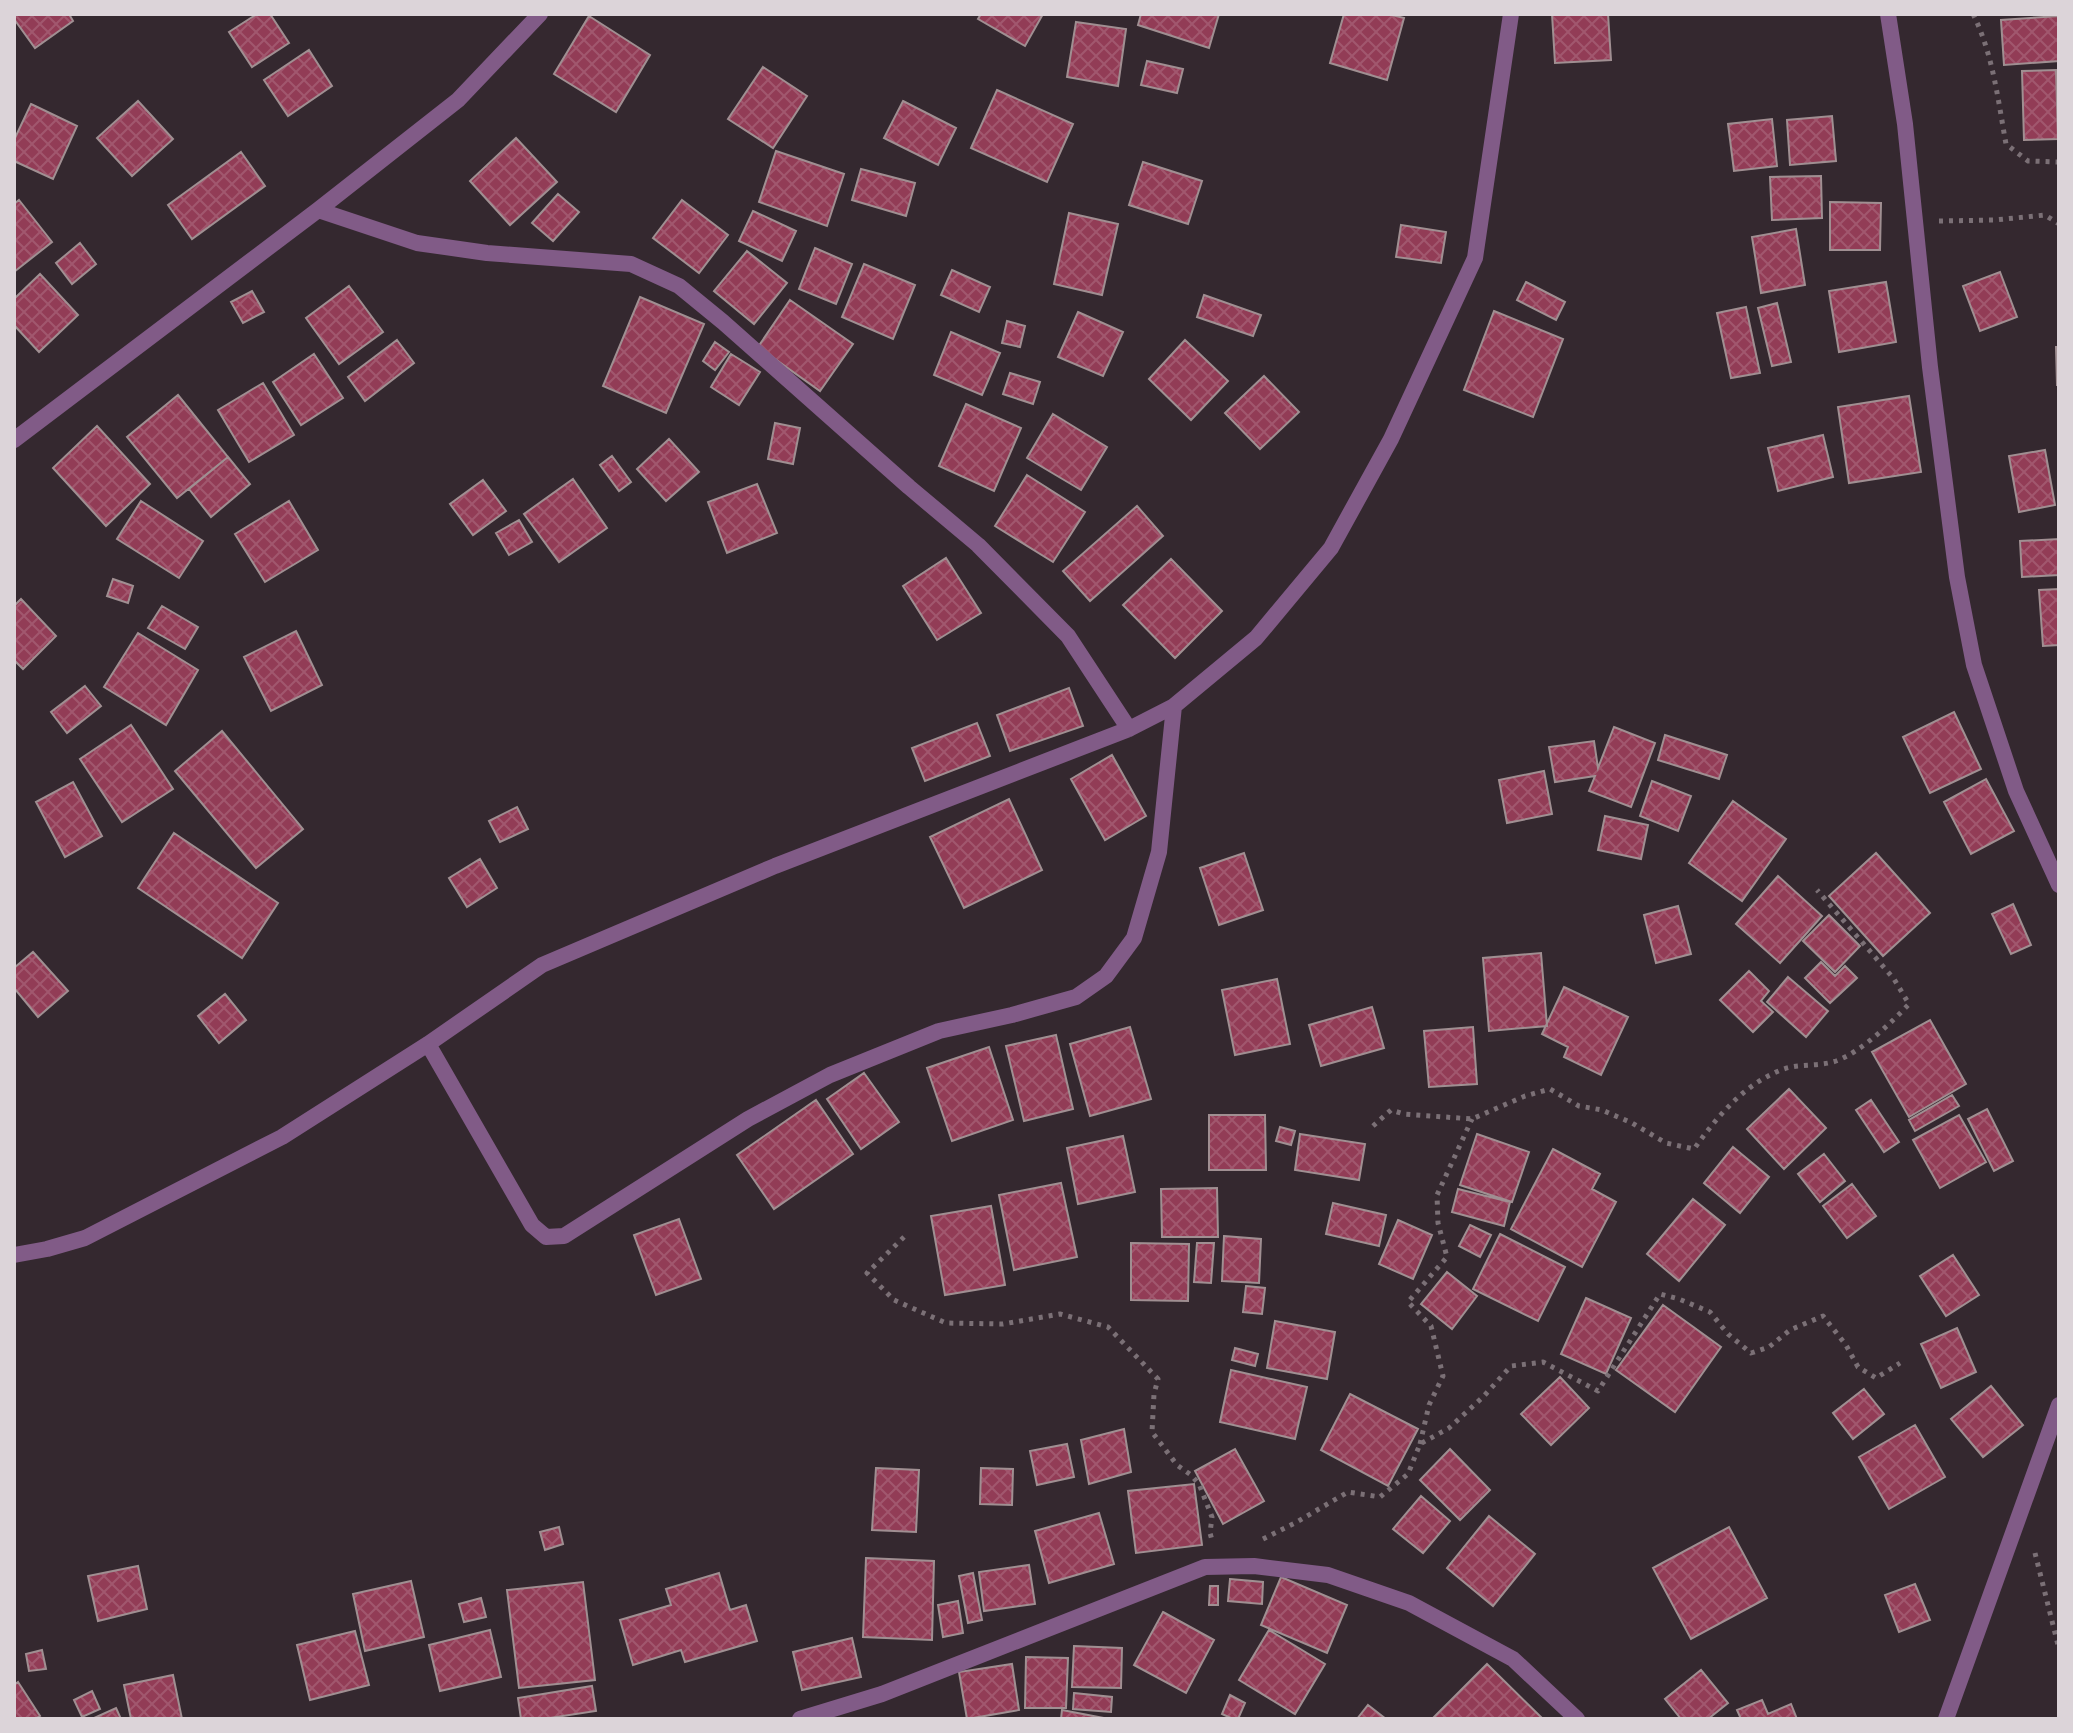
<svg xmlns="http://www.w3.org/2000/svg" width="2073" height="1733" viewBox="0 0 2073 1733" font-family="Ubuntu,sans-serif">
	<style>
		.building { fill: url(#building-cross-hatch); stroke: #a08f92; stroke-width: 2 }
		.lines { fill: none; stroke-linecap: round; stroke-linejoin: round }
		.path { stroke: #7b7076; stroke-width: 5; stroke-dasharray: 4 6; stroke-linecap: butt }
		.minor { stroke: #815b87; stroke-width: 16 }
	</style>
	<defs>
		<pattern id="building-cross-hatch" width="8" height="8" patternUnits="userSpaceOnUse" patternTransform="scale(2)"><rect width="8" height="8" fill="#923c56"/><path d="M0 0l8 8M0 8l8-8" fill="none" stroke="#a1576e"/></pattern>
	</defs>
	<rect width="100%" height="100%" fill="#34282f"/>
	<!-- building -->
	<path class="building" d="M14 14H69L73 21 35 48 14 19Z
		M257 14H270L289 43 252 67 229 32Z
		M981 14H1043L1025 46 978 19Z
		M1141 14H1219L1209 48 1138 25Z
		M1344 14H1388L1404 18 1387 80 1330 63Z
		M1552 14H1608L1611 60 1555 63Z
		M589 16 650 55 616 112 554 74Z
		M2059 16V61L2004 65 2001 20Z
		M1076 22 1126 29 1118 86 1067 77Z
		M309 50 332 86 288 116 264 80Z
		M1147 61 1183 69 1177 93 1141 85Z
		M763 67 807 96 773 148 728 119Z
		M2056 70 2058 139 2024 140 2022 71Z
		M997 90 1073 124 1047 182 971 148Z
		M138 101 173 139 132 176 97 138Z
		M903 101 956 128 938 165 884 138Z
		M31 104 77 126 53 179 14 161V140Z
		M1832 116 1836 161 1790 165 1787 120Z
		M1772 119 1777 166 1734 171 1728 124Z
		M516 138 557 182 510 225 470 181Z
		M776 151 844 174 827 226 759 202Z
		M241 152 265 186 192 239 168 205Z
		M1143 162 1202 181 1188 224 1129 205Z
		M861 169 915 183 906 216 852 200Z
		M1821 176 1822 218 1772 220 1770 177Z
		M558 194 579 212 553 241 532 223Z
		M19 200 52 242 14 272V204Z
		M682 200 728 235 699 273 653 238Z
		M1830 202 1881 203 1880 250H1830Z
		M753 211 796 231 782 261 739 241Z
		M1069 213 1118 224 1102 295 1054 284Z
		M1401 225 1446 232 1441 263 1396 257Z
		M1796 229 1805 285 1761 293 1752 237Z
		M80 243 96 264 72 284 56 263Z
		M815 248 852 264 836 304 799 289Z
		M747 251 787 283 754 324 714 291Z
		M864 264 915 285 893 339 842 317Z
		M952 270 990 287 979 312 941 295Z
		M2000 272 2017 317 1980 331 1963 286Z
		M40 274 78 315 39 352 14 325V299Z
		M1526 282 1565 302 1556 320 1517 300Z
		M1886 282 1896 342 1839 352 1829 291Z
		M349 286 383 332 339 364 306 318Z
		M252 291 264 312 243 323 231 302Z
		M1204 295 1261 315 1253 336 1197 317Z
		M640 297 704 324 666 413 603 386Z
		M790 300 853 344 820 391 758 347Z
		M1777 303 1791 362 1772 366 1758 308Z
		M1746 307 1760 373 1731 378 1717 313Z
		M1494 311 1563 339 1533 417 1464 390Z
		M1078 312 1123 332 1103 376 1058 357Z
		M1007 321 1025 326 1020 347 1002 343Z
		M951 332 1000 353 982 395 934 375Z
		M397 340 414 363 365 401 348 377Z
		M1185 340 1228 381 1191 420 1149 379Z
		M715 342 729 352 715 370 703 361Z
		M2056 347H2059V385H2057Z
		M314 354 343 398 301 425 273 382Z
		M731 354 760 372 739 405 711 387Z
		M1010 373 1040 382 1033 404 1003 394Z
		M1264 376 1299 412 1260 449 1225 413Z
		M263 383 294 435 249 462 218 410Z
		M178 395 228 457 177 498 127 437Z
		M1909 396 1921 472 1849 483 1838 407Z
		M966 404 1021 428 994 491 939 466Z
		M1053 414 1107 447 1081 490 1027 458Z
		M775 423 800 428 793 464 768 459Z
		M97 426 150 484 106 526 53 468Z
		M1823 435 1833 477 1778 491 1768 448Z
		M669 439 699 472 666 501 637 469Z
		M2045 450 2055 505 2019 512 2009 456Z
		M612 456 631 482 619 491 600 465Z
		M228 457 250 484 211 517 189 489Z
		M1027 475 1085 512 1053 562 995 526Z
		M573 479 607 528 559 562 524 514Z
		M483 480 506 511 473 535 450 504Z
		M757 484 777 533 727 553 708 502Z
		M141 501 203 541 179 578 117 539Z
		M289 501 318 550 265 582 235 534Z
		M1137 506 1163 536 1090 601 1063 571Z
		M519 520 532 542 509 555 496 533Z
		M2059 539V575L2022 577 2020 541Z
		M946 558 981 613 937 640 903 586Z
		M1171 559 1222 611 1175 658 1123 605Z
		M113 579 133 586 128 603 107 596Z
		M2059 589V645L2043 646 2039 590Z
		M21 599 56 636 23 669 14 660V606Z
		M162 606 198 627 185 649 148 628Z
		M296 631 322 685 271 711 244 657Z
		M138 633 198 670 166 725 104 687Z
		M85 686 101 706 67 733 51 712Z
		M1069 688 1083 726 1010 751 997 715Z
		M1954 712 1981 769 1930 793 1903 737Z
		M977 723 990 756 925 781 912 748Z
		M131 725 173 789 122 822 80 759Z
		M1614 727 1655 743 1631 807 1589 791 1595 776 1555 782 1549 747 1594 741 1598 768Z
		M222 731 303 829 256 868 175 771Z
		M1665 735 1727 755 1719 779 1658 760Z
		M1112 755 1146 816 1105 840 1071 779Z
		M1544 771 1552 814 1507 823 1499 780Z
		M1986 779 2014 831 1971 854 1944 802Z
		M1652 781 1691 796 1678 831 1640 816Z
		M73 782 102 836 65 857 36 802Z
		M1009 799 1042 870 964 908 930 837Z
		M1733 801 1786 839 1742 901 1689 863Z
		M517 807 528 829 500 842 489 821Z
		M1605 816 1648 825 1641 859 1598 850Z
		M174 833 278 903 242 958 138 888Z
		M1244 853 1263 910 1219 925 1200 868Z
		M1876 853 1930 913 1883 956 1829 896Z
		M480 859 497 888 467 907 449 878Z
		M1778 876 1822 916 1780 963 1736 924Z
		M2013 904 2031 945 2011 954 1992 914Z
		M1678 906 1691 954 1656 963 1644 915Z
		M1829 915 1860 946 1835 972 1803 941Z
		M33 952 68 991 38 1017 14 988V968Z
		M1541 953 1547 1026 1489 1031 1483 958Z
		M1821 962 1835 976 1845 966 1857 978 1830 1003 1805 978Z
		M1749 971 1769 991 1761 1001 1773 1012 1753 1032 1720 1000Z
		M1788 977 1828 1011 1806 1037 1767 1002Z
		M1277 979 1290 1044 1235 1055 1222 990Z
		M1564 987 1628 1017 1601 1075 1564 1057 1568 1047 1542 1034Z
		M225 994 246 1020 219 1043 198 1016Z
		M1372 1007 1384 1048 1321 1066 1309 1025Z
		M1930 1020 1966 1084 1909 1117 1872 1052Z
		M1130 1027 1151 1099 1090 1116 1070 1044Z
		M1473 1027 1477 1084 1429 1087 1424 1031Z
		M1056 1035 1073 1109 1024 1121 1006 1046Z
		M989 1047 1013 1120 952 1141 927 1068Z
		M864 1073 899 1122 861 1149 827 1099Z
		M1789 1089 1826 1128 1784 1169 1747 1129Z
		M1952 1095 1959 1106 1915 1131 1909 1120Z
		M816 1100 853 1154 774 1209 737 1155Z
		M1871 1100 1899 1142 1884 1152 1856 1110Z
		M1987 1109 2013 1161 1994 1171 1968 1119Z
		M1209 1115H1265L1266 1170H1209Z
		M1959 1115 1986 1162 1940 1188 1913 1140Z
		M1280 1127 1295 1131 1291 1145 1276 1141Z
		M1300 1134 1365 1144 1359 1180 1295 1170Z
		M1477 1134 1529 1152 1512 1202 1460 1185Z
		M1123 1136 1135 1192 1078 1204 1067 1148Z
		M1733 1147 1769 1177 1740 1213 1704 1183Z
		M1553 1149 1600 1174 1592 1189 1616 1202 1582 1267 1511 1229Z
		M1824 1154 1845 1181 1820 1202 1798 1174Z
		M1061 1183 1077 1257 1014 1270 999 1195Z
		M1852 1184 1876 1216 1847 1238 1823 1206Z
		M1217 1188 1218 1237H1162L1161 1189Z
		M1458 1189 1510 1202 1504 1226 1452 1212Z
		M1693 1199 1725 1225 1679 1281 1647 1254Z
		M1333 1203 1386 1215 1379 1246 1326 1234Z
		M991 1206 1005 1285 945 1295 931 1216Z
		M679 1219 701 1279 656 1295 634 1235Z
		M1398 1220 1432 1235 1413 1279 1379 1264Z
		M1470 1225 1491 1235 1480 1257 1459 1246Z
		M1500 1234 1565 1267 1538 1321 1473 1289Z
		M1224 1236 1261 1239 1259 1283 1222 1281Z
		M1131 1243 1189 1244 1188 1301 1131 1300Z
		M1197 1243H1214L1211 1283 1194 1282Z
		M1953 1255 1979 1295 1946 1316 1920 1276Z
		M1447 1272 1477 1296 1452 1329 1421 1304Z
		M1246 1286 1265 1288 1262 1314 1243 1312Z
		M1586 1298 1631 1318 1606 1374 1561 1354Z
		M1663 1305 1721 1347 1675 1412 1616 1370Z
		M1275 1321 1335 1332 1327 1379 1267 1368Z
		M1957 1328 1976 1372 1941 1388 1921 1344Z
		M1235 1348 1258 1354 1255 1366 1232 1360Z
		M1231 1370 1307 1387 1295 1439 1220 1422Z
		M1560 1377 1589 1408 1551 1445 1521 1414Z
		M1991 1386 2023 1425 1983 1457 1951 1419Z
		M1864 1389 1884 1414 1853 1439 1833 1413Z
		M1350 1394 1418 1429 1388 1486 1321 1450Z
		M1915 1425 1945 1477 1889 1509 1859 1457Z
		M1124 1429 1131 1472 1089 1484 1081 1440Z
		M1067 1444 1074 1477 1037 1485 1030 1451Z
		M1235 1449 1264 1501 1223 1524 1195 1471Z
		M1450 1449 1490 1490 1460 1520 1420 1480Z
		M876 1468 919 1470 916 1532 872 1530Z
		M981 1468 1013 1469 1012 1505 980 1504Z
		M1194 1484 1202 1545 1136 1553 1128 1491Z
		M1421 1496 1450 1521 1423 1553 1393 1529Z
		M1099 1513 1114 1564 1049 1583 1035 1531Z
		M1489 1516 1535 1554 1493 1606 1447 1568Z
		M559 1527 563 1544 545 1550 540 1532Z
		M1729 1527 1767 1598 1691 1639 1653 1568Z
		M866 1558 934 1561 932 1640 863 1637Z
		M1029 1565 1035 1604 984 1611 979 1572Z
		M138 1566 147 1609 98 1621 88 1576Z
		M719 1573 730 1610 746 1605 757 1641 685 1662 681 1650 633 1665 620 1620 671 1605 666 1589Z
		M973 1573 982 1620 968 1623 959 1576Z
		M1281 1577 1347 1605 1327 1653 1261 1625Z
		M1230 1579 1263 1582 1262 1604 1228 1601Z
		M411 1581 424 1637 365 1651 353 1594Z
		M583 1582 595 1680 519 1688 507 1590Z
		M1915 1584 1930 1620 1899 1632 1885 1595Z
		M1210 1586H1218V1605H1209Z
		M481 1598 486 1617 464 1622 459 1604Z
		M958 1601 963 1633 943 1637 938 1605Z
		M1163 1612 1214 1640 1186 1693 1134 1665Z
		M490 1630 501 1677 440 1691 429 1645Z
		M1269 1630 1325 1664 1295 1714 1239 1680Z
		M355 1631 369 1685 310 1700 297 1645Z
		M852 1638 861 1677 802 1690 793 1652Z
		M1074 1646 1122 1648 1121 1688 1072 1687Z
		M42 1650 46 1669 29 1671 26 1654Z
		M1026 1657 1068 1658 1066 1708H1025Z
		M1012 1664 1019 1710 967 1719 959 1672Z
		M1487 1664 1543 1719H1432Z
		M1701 1670 1728 1703 1708 1719H1681L1665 1699Z
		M173 1675 182 1719H131L124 1685Z
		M18 1682 40 1716 35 1719H14V1685Z
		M592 1686 596 1711 543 1719H521L518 1698Z
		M92 1691 100 1709 82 1717 74 1700Z
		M1074 1693 1112 1697 1111 1712 1073 1709Z
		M1230 1695 1245 1703 1238 1719H1233L1222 1714Z
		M1762 1700 1768 1714 1791 1704 1797 1719H1741L1737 1710Z
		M1368 1705 1386 1719H1357Z
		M116 1708 121 1719H92Z
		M1062 1710 1109 1719H1061Z"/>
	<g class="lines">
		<!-- path -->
		<path class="path" d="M1973 14C1993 54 1998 100 2006 144L2028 161 2059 162
			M1939 221 1995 220 2045 215 2059 224
			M1373 1126 1391 1110 1404 1114 1472 1119 1525 1096 1550 1089 1579 1106 1602 1110 1632 1123 1666 1143 1694 1149C1717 1117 1743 1085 1781 1070 1798 1063 1818 1067 1836 1061 1861 1052 1891 1023 1909 1004L1894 979 1817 890
			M904 1237 867 1273 894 1300 946 1323 1003 1324 1060 1314 1108 1327 1158 1379 1154 1394 1152 1432 1177 1465 1191 1475 1199 1484 1212 1517 1210 1533 1212 1540
			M1420 1444 1429 1405 1443 1376 1431 1326 1408 1302 1447 1257 1438 1223 1437 1195 1472 1119
			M1263 1539 1295 1523 1348 1492 1380 1497 1408 1474 1420 1444 1449 1428 1483 1397 1511 1366 1543 1362 1598 1391 1660 1294 1679 1299 1710 1312 1728 1334 1751 1353 1769 1347 1790 1330 1823 1316 1846 1345 1858 1367 1876 1378 1900 1363
			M2035 1553 2059 1649"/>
		<!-- minor -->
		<path class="minor" d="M1888 14 1905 124 1930 367 1957 577 1974 665 2016 791 2059 885
			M318 210 417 243 487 253 631 264 679 286 723 322 909 487 978 545 1068 636 1129 729
			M14 440 318 210 458 100 540 14
			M428 1044 532 1225 546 1237 564 1236 748 1119 830 1075 939 1031 1012 1015 1076 997 1106 976 1134 938 1159 852 1174 706
			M14 1255 47 1249 85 1238 282 1137 428 1044 542 965 775 866 1129 729 1174 706 1256 638 1331 548 1391 439 1475 258 1511 14
			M800 1719 882 1694 1205 1567 1254 1566 1328 1575 1409 1603 1513 1659 1577 1719
			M1946 1719 2059 1405"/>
	</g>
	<!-- border -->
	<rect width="2073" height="1733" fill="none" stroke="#dcd4d9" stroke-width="32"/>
</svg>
